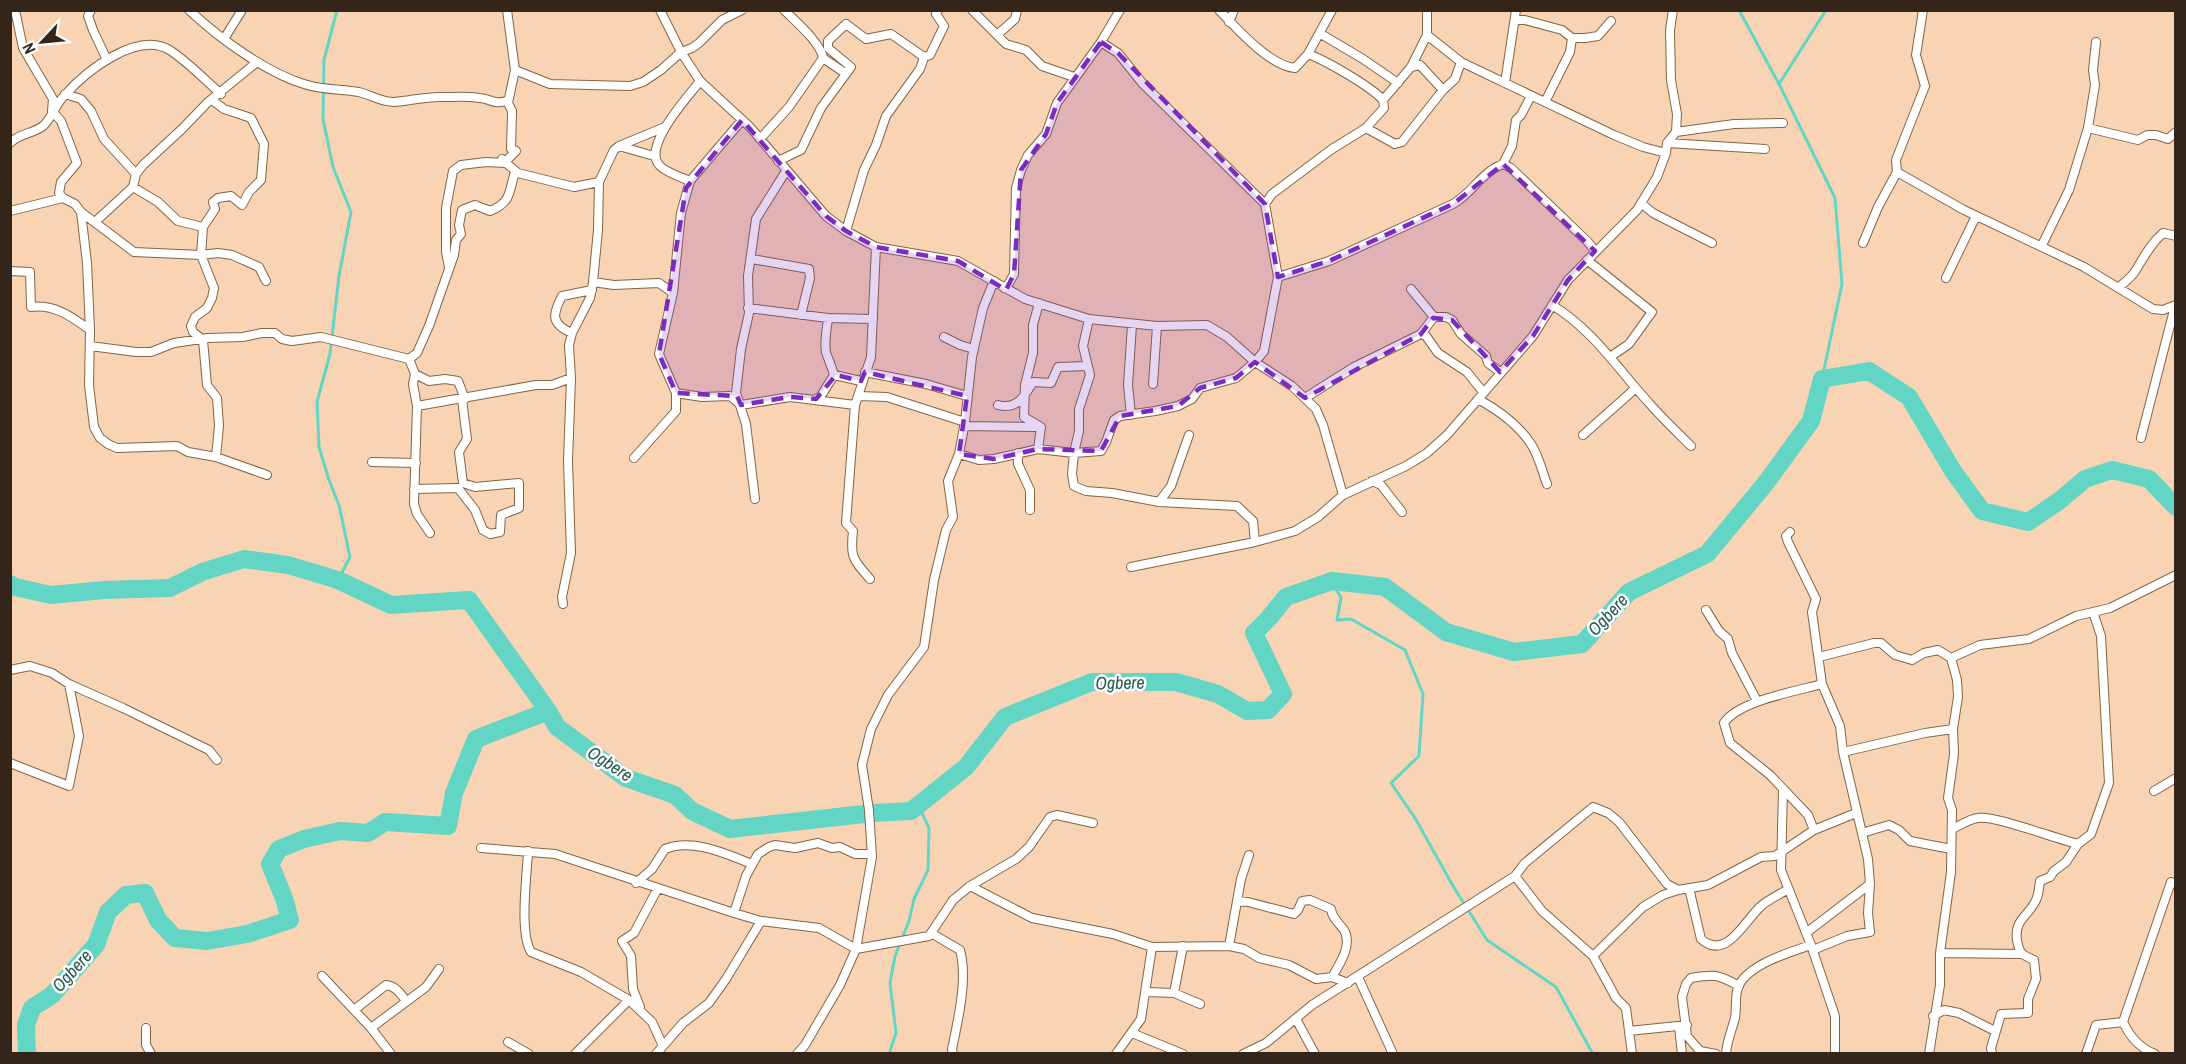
<svg xmlns="http://www.w3.org/2000/svg" width="2186" height="1064" viewBox="0 0 2186 1064" font-family="'Archivo Narrow',sans-serif">
	<style>
		.lines { fill: none; stroke-linecap: round; stroke-linejoin: round }
		.stream { stroke: #62d5c5; stroke-width: 3 }
		.river { stroke: #62d5c5; stroke-width: 18 }
		.minor-casing { stroke: #846446; stroke-width: 10 }
		.minor { stroke: #fff; stroke-width: 8 }
		.marked { fill: #7b2cbf; fill-opacity: 0.2; stroke: #7b2cbf; stroke-width: 4.5; stroke-dasharray: 12 8; stroke-linejoin: round }
		.labels { text-anchor: middle; stroke-width: 5; stroke-linejoin: round; paint-order: stroke }
		.water-label { font-size: 18px; font-style: italic; fill: #295b54; stroke: #fdfdfd }
	</style>
	<rect width="100%" height="100%" fill="#f9d4b4"/>
	<g class="lines">
		<!-- stream -->
		<path class="stream" d="M337 10 324 60 323 119 333 167 351 212 339 276 330 354 317 402 319 447 329 480 339 505 350 557 338 580
			M1739 10 1779 84 1835 198 1842 284 1822 379
			M1779 84 1826 10
			M1332 581 1341 598 1337 620 1351 619 1405 650 1423 694 1419 756 1391 783 1415 818 1453 886 1487 940 1556 987 1593 1054
			M889 1054 896 1033 890 983 895 956 909 921 914 899 928 870 929 828 921 811H911"/>
		<!-- river -->
		<path class="river" d="M10 584 15 587 51 595 104 590 170 588 202 572 244 559 288 565 338 580 391 605 469 600 548 711
			M27 1054 26 1025 32 1008 52 995 96 945 108 912 126 895 145 893 158 920 175 938 207 941 247 934 290 920 284 898 270 864 279 849 304 839 340 831 368 833 385 822 448 826 454 793 476 739 548 711 557 727 626 778 675 795 692 811 730 829 873 813 911 811 966 767 1005 717 1092 682H1176L1218 694 1247 711 1268 710 1283 694 1254 633 1269 618 1286 597 1332 581 1385 587 1446 632 1514 652 1582 644 1629 592 1707 554 1765 484 1811 421 1822 379 1869 371 1909 397 1953 471 1982 511 2028 522 2059 501 2085 479 2112 470 2149 479 2176 507"/>
		<!-- minor casing -->
		<g class="minor-casing">
			<path id="minor" d="M15 10 23 48 53 99 52 111 61 121 77 163 61 182 59 193 63 198
				M91 10 88 16 93 30 107 60
				M189 10C219 38 265 72 304 84 321 90 341 89 359 92 371 95 381 102 394 102 410 101 427 96 443 97 455 97 468 96 480 98 492 99 493 105 506 101L508 103 515 70 507 10
				M660 10 681 52 700 81 750 127 826 216 846 231 876 247 958 261 1025 299 1089 319 1157 326 1207 325 1227 337 1255 362 1292 386 1316 409 1323 425 1343 495 1406 466 1427 453 1447 435 1533 336 1568 280 1637 210 1657 177 1666 153 1667 143 1676 132 1677 114 1671 80 1670 30 1673 10
				M784 10C795 21 821 43 823 58L845 73
				M972 10 1006 44 1026 50 1042 66 1074 77
				M1219 10C1236 28 1270 66 1295 68L1308 54 1332 10
				M1515 20H1525L1562 30 1572 38H1585L1598 36 1611 21
				M1229 22 1234 10
				M1321 34 1363 59 1398 83
				M997 35 1015 19 1017 10
				M1427 35 1461 62 1614 135 1643 147 1666 153
				M224 39 242 10
				M1308 54C1327 61 1370 86 1383 100
				M1411 67 1420 65 1443 90
				M515 70 550 84 630 86 643 82 661 70 681 52 692 48 699 43 722 20 742 10
				M1505 83 1516 10
				M65 94 81 99 91 111 104 139 136 174
				M212 100 224 109 251 118 264 144 261 180 249 192 242 205 231 196 218 198 213 202 215 209 203 227 201 255 214 288 212 298 207 308 195 317 191 326 193 332 203 340 207 385 217 398 219 426 216 457
				M1545 102 1570 52 1572 38
				M1366 128 1395 144 1402 142 1443 90 1455 79 1461 62
				M2088 128 2138 140 2147 135H2156L2168 139 2176 132
				M1676 132 1734 124 1783 123
				M760 139 789 107 823 58
				M10 143C19 133 33 134 43 126 52 118 55 105 64 96 85 72 138 29 171 51 189 63 205 80 221 94
				M1667 143 1765 149
				M619 146 654 156
				M502 159 506 161 516 151 511 149 512 111 508 103
				M778 161 801 150 821 108 851 67 828 48V41L846 24 866 39 891 34 924 57
				M1503 164 1512 146 1516 120 1521 115 1531 96
				M1897 172 1964 210 2084 267 2153 309 2163 310 2176 305
				M690 181C681 177 667 173 660 166 641 147 688 97 700 81
				M133 187 158 202 178 221 203 227
				M1641 203 1653 213 1712 243
				M1265 204 1272 194 1332 149 1366 128 1384 108 1383 100 1411 67 1427 35V10
				M10 211 63 198 75 204 81 212 134 252 201 255 218 253 232 255 259 267 266 281
				M81 212 87 263 90 330 89 385 94 427 100 438 108 444 117 448 177 446 188 452 216 457 267 475
				M96 221 133 187 136 174 143 165 182 129 208 102 257 62
				M846 231 864 170 876 145 886 116 920 69 924 57 930 55 944 26 936 14 938 10
				M1863 243 1878 207 1897 172 1896 160 1925 86 1916 55 1923 10
				M2042 245 2069 190 2088 128 2095 85 2093 70 2096 42
				M752 259 809 269 810 278 801 315
				M1587 260 1652 312 1629 344 1610 357
				M449 267 446 252V208L453 171 461 165 486 162 506 163 518 173 574 187 599 182
				M10 271 30 272 31 307C55 304 72 317 90 330
				M1278 277 1329 261 1453 204C1471 194 1483 171 1503 164L1511 168 1588 242 1595 251
				M1946 278 1976 216
				M593 282 614 285 659 283 673 293
				M2119 287C2124 283 2130 278 2134 273 2143 259 2150 244 2163 233L2176 236
				M1004 288 1009 283 1014 274 1016 188 1021 170 1028 155 1046 134 1057 103 1101 42 1120 10
				M1411 289 1434 317
				M1552 305C1593 330 1617 368 1649 403 1662 418 1677 432 1691 446
				M748 308 828 318 873 319
				M1434 317H1446L1452 320 1461 334 1486 356 1488 363 1500 372
				M1089 319 1083 346 1090 375 1079 409V431L1074 453 1072 474 1074 486 1086 491 1112 493 1159 502 1237 506 1253 521 1255 542
				M572 333C551 324 552 315 562 296L592 290
				M1421 334 1426 336 1438 353 1467 372 1483 392
				M944 337 960 345 974 349
				M90 346 136 352H151L174 343 208 338 243 337 262 333H275L282 339 292 341 321 337 409 359 417 353 429 326 454 255 456 240 461 234 459 225 462 210 475 205 490 211C510 203 509 194 514 175L518 173
				M409 359 415 374 413 384 417 406 414 504 417 514 430 533
				M865 372 926 384 967 396
				M415 374 429 381 445 379 458 381 465 399
				M834 375 861 381
				M1153 384 1157 326
				M676 393 702 397 730 396 741 405 790 397 855 405
				M859 396 887 397 965 422
				M1305 398 1354 367 1421 334 1434 317
				M816 399 821 396 834 375C832 367 828 359 826 352 824 341 827 329 828 318
				M1478 399C1498 410 1518 424 1531 444 1539 456 1542 471 1547 484
				M998 405C1017 410 1024 397 1033 382L1051 383 1058 367 1088 366
				M417 406 536 385H552L571 378
				M1131 415 1128 385 1132 325
				M964 426 1039 427
				M1583 435 1636 388
				M2141 438 2175 306
				M1038 449 1041 427 1024 417 1025 385 1033 353V325L1039 303
				M1018 453V464L1030 490V510
				M959 454 979 460 994 459 1038 449 1074 453 1101 451 1106 442 1114 420 1120 416 1155 411 1178 406 1192 399 1200 388 1236 378 1255 362 1264 351 1278 277 1265 204 1143 84 1118 53 1101 42
				M634 458 676 411V393L659 354 673 293 681 213 690 181 742 120
				M372 462 416 463
				M1372 481 1381 485 1402 512
				M414 489 458 488 475 510 483 530 490 534 500 532 501 515 519 508V483L475 487 463 483 459 452 467 439 462 399
				M755 499 746 424 736 393 741 349 749 313 748 276 756 219 786 171
				M1159 502 1171 486 1189 435
				M1790 532 1786 536 1788 542 1816 599 1812 612 1822 684 1840 726 1843 752 1868 859 1870 884 1868 913 1870 932 1847 936 1813 950
				M1131 567 1255 542 1295 531 1318 517 1343 495
				M870 579C853 560 850 557 853 531L846 523 855 405 871 357 876 247
				M563 604 562 597 571 553 568 461 571 378 569 345 572 333 590 298 593 282 598 230 599 182 614 150 619 146 665 127
				M1706 610 1719 631 1728 639 1732 653 1757 701
				M1819 657 1874 643H1881L1895 655 1912 660 1924 653 1938 650 1951 658 1957 680 1958 697 1953 729 1954 754 1948 798 1952 810 1951 872 1940 953V985L1929 1054
				M1951 658 1980 645 2029 639 2076 616 2110 608 2176 575
				M10 670 30 666 52 673 69 684 123 708 209 750 217 760
				M1843 752 1925 733 1953 729
				M10 763 69 786 79 736 69 684
				M1783 790 1781 870 1811 945 1835 1016V1054
				M2154 791 2176 778
				M1952 829C1959 826 1969 819 1978 818 1995 815 2056 839 2078 844
				M1814 830 1808 815 1770 775 1730 743 1724 723C1738 701 1797 691 1822 684
				M1862 833 1889 825 1899 830 1910 841 1951 849
				M481 848 555 854 734 913 761 921 819 928 856 949 929 936 953 900 970 886 1016 859 1029 847 1050 817 1057 815 1093 823
				M528 851C527 876 519 932 531 952L581 972 629 1000 652 1022 663 1046
				M1515 876 1542 911 1593 956 1616 998 1626 1008 1632 1054
				M636 883 652 869 665 849C693 838 726 854 752 864
				M970 886 1032 918 1113 934 1152 947 1229 946 1244 949 1259 958 1289 965 1316 979 1332 977 1348 983
				M1689 888 1701 939C1726 961 1744 922 1760 907 1767 900 1779 895 1788 889
				M1237 901 1248 902 1294 914 1298 910 1302 901 1310 900 1331 909C1332 918 1339 923 1344 930 1353 945 1339 965 1332 977
				M734 913 746 876 758 854 769 847 775 845 795 848 818 843 832 848 840 847 855 854H872
				M931 933 960 950C968 979 958 1020 952 1049L953 1054
				M1806 933 1870 884
				M1229 946 1241 879 1249 855
				M1940 953 2021 954
				M1593 956 1643 907 1663 895 1678 890 1708 885 1761 857 1775 856 1814 830 1856 813
				M322 976 371 1028 391 1054
				M1358 977 1393 1054
				M1146 992 1174 993 1200 1004
				M1174 993 1183 946
				M640 1007 633 989 631 956 622 941 634 933 658 888
				M354 1010 386 985C396 986 401 994 406 1001
				M1933 1016 1944 1010 1959 1013 1995 1031
				M1296 1019 1315 1054
				M1679 1027 1682 1054
				M146 1028V1045L151 1054
				M371 1028 426 987 439 969
				M1629 1031 1687 1025
				M1132 1033 1183 1054
				M508 1042 529 1054
				M575 1054 629 1000
				M656 1054 683 1023 709 1003 726 979 761 921
				M797 1054 805 1045 840 985 856 949 872 857 869 810 862 765 871 729 888 695 924 647 934 580 946 530 953 517 948 481 959 454 965 422 972 357 983 308 994 281
				M1116 1054 1141 1019 1152 947
				M1243 1054 1266 1043 1312 1005 1515 876 1525 863 1593 807 1608 813 1619 822 1667 884 1678 890
				M1716 1054 1700 1051 1687 1036 1682 997 1686 984 1691 978C1714 974 1718 974 1739 986
				M1726 1054C1727 1040 1732 1030 1735 1018 1737 1007 1734 995 1739 985 1750 964 1790 952 1811 945
				M1992 1054 1991 1048 2001 1014 2028 1013V999L2036 979 2034 960C2022 955 2019 953 2017 940 2014 919 2029 916 2036 900 2039 894 2039 887 2040 881L2050 877 2054 871 2066 862 2078 844 2091 834 2109 783 2101 636 2093 612
				M2086 1054 2096 1025 2123 1022
				M2155 1054C2139 1048 2130 1037 2123 1022L2171 882 2176 884"/>
		</g>
		<!-- minor -->
		<use href="#minor" class="minor"/>
	</g>
	<!-- marked area -->
	<path class="marked" d="M1101 42 1118 53 1265 204 1278 277 1329 261 1453 204 1503 164 1595 251 1568 280 1533 336 1500 372 1452 320 1433 318 1421 334 1305 398 1255 362 1236 378 1200 388 1178 406 1120 416 1101 451 1038 449 994 459 959 454 967 396 865 372 861 381 836 375 816 399 790 397 741 405 737 396 676 393 659 354 686 188 742 120 826 216 846 231 876 247 958 261 1006 290 1014 274 1021 170 1046 134 1057 103Z"/>
	<g class="labels">
		<!-- water labels -->
		<g class="water-label">
			<text transform="translate(1608 615) rotate(-47)" y="6">Ogbere</text>
			<text transform="translate(1120 683) rotate(-1)" y="6">Ogbere</text>
			<text transform="translate(610 764) rotate(33)" y="6">Ogbere</text>
			<text transform="translate(72 971) rotate(-48)" y="6">Ogbere</text>
		</g>
	</g>
	<!-- border -->
	<rect width="2186" height="1064" fill="none" stroke="#332519" stroke-width="24"/>
	<!-- north arrow -->
	<g transform="translate(42 42) rotate(244)" stroke="#fdfdfd" stroke-width="4.5" paint-order="stroke">
	<path d="M0-4.5L10 22L0 15L-10 22Z" fill="#332519"/>
	<text y="-9" font-size="16" font-weight="bold" text-anchor="middle" fill="#332519">N</text>
	</g>
</svg>
